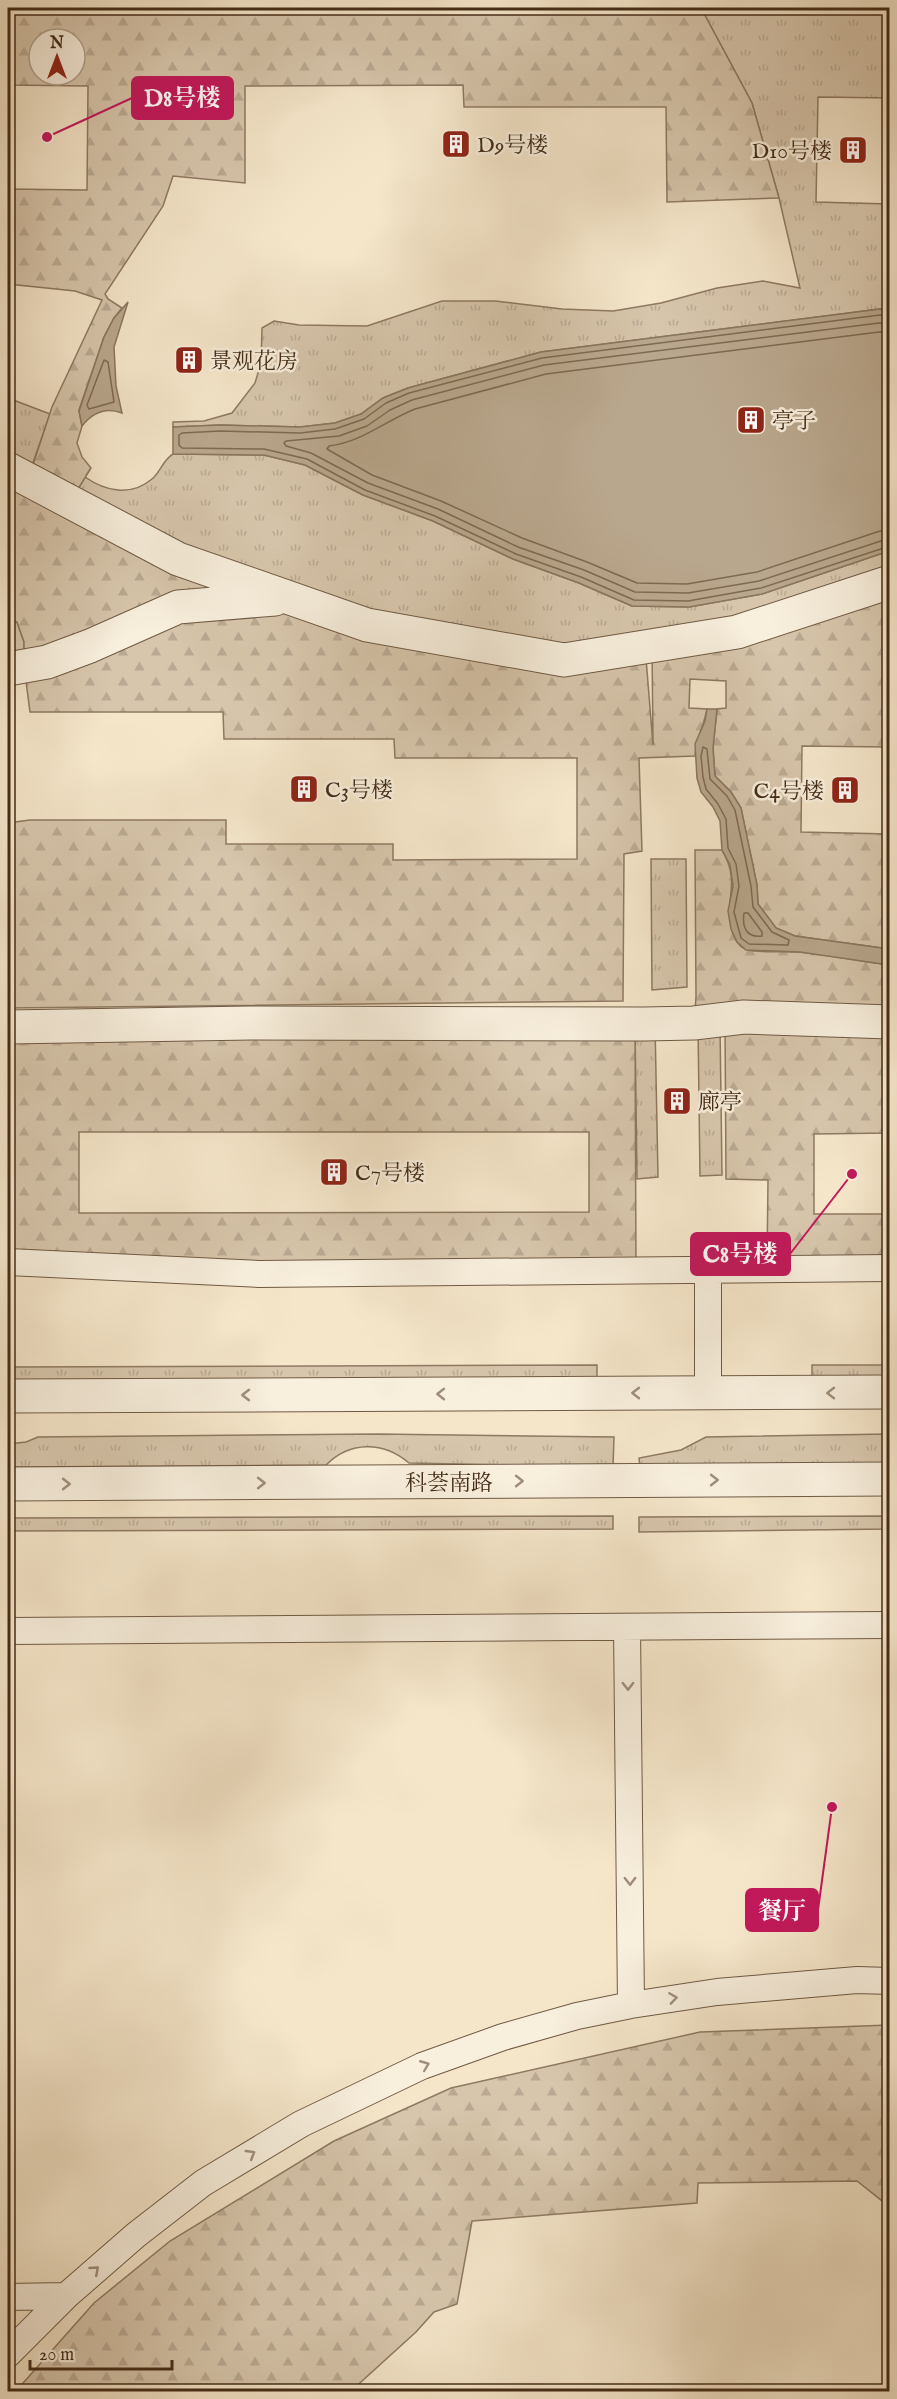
<svg xmlns="http://www.w3.org/2000/svg" width="897" height="2399" viewBox="0 0 897 2399" font-family="'IM FELL English','Noto Serif SC',serif">
	<style>
		.grass { fill: url(#grass-tufts); stroke: #8e7962; stroke-width: 1.5 }
		.forest { fill: url(#forest-firs); stroke: #8e7962; stroke-width: 1.5; fill-rule: evenodd }
		.water { fill: #b9a78d; stroke: #8a765e; stroke-width: 1.5 }
		.lines { fill: none; stroke-linecap: round; stroke-linejoin: round }
		.shore { stroke: #7e6a52; stroke-width: 1.5 }
		.service-casing { stroke: #705a44; stroke-width: 28 }
		.pedestrian-casing { stroke: #705a44; stroke-width: 35 }
		.tertiary-casing { stroke: #705a44; stroke-width: 35 }
		.service { stroke: #f8efdd; stroke-width: 26 }
		.pedestrian { stroke: #f8efdd; stroke-width: 33 }
		.tertiary { stroke: #f8efdd; stroke-width: 33 }
		.oneway { stroke: #9e8e7a }
		.labels { text-anchor: middle; stroke-width: 5; stroke-linejoin: round; paint-order: stroke }
		.poi-label { font-size: 22px; fill: #442c17; stroke: #f8efdd; text-anchor: start }
		.street-label { font-size: 22px; fill: #442c17; stroke: #f8efdd }
		.leader { fill: none; stroke: #c2185b; stroke-width: 2 }
		.callout-dot { fill: #c2185b; stroke: #f8efdd; stroke-width: 2 }
		.callout { fill: #c2185b; stroke: #c2185b; stroke-width: 2 }
		.callout-label { font-size: 24px; text-anchor: middle; font-weight: bold; fill: #fff }
	</style>
	<defs>
		<pattern id="grass-tufts" width="24" height="20" patternUnits="userSpaceOnUse" patternTransform="scale(1.5)"><rect width="24" height="20" fill="#d7c6ac"/><path d="M3 7l-1-3M5 7V3M7 7l1-3M15 17l-1-3M17 17v-4M19 17l1-3" fill="none" stroke="#baaa93"/></pattern>
		<pattern id="forest-firs" width="22" height="20" patternUnits="userSpaceOnUse" patternTransform="scale(1.5)"><rect width="22" height="20" fill="#d7c6ac"/><path d="M5 1l3.5 6h-7zM16 11l3.5 6h-7z" fill="#baaa93"/></pattern>
	</defs>
	<rect width="100%" height="100%" fill="#f5e6ca"/>
	<filter id="stains"><feTurbulence type="fractalNoise" baseFrequency=".00333" numOctaves="4"/><feColorMatrix values="0 0 0 0 .2 0 0 0 0 .09 0 0 0 0 .02 0 0 0 .5 -.17"/></filter>
	<radialGradient id="worn" r=".72"><stop offset=".6" stop-color="#630" stop-opacity="0"/><stop offset="1" stop-color="#630" stop-opacity=".3"/></radialGradient>
	<!-- grass -->
	<path class="grass" d="M701 8H889V98L818 97 816 202 889 204V311L880 309 541 352 408 388 383 398 361 414 335 423 300 427 220 425 173 427V422L204 421 232 413 255 383 261 363 262 328 274 321 299 325 367 326 442 301H495L562 309 613 311 661 303 717 288 763 281 800 288 779 198 752 103Z
		M8 398 50 414 27 480 8 469Z
		M173 454 264 455 305 465 363 495 433 521 513 559 579 583 632 606 689 607 762 594 889 551V582L564 660 367 625 69 502 85 477C105 491 131 497 152 479 161 471 163 460 173 454Z
		M8 618 17 622 24 642V666L8 669Z
		M651 859H686L687 987 652 990Z
		M655 1024 658 1177 637 1179 635 1025Z
		M698 1026H720L722 1175 700 1176Z
		M597 1365V1383L8 1384V1367Z
		M812 1365H889V1381H812Z
		M378 1434 614 1437 613 1467 409 1463C383 1441 350 1441 326 1465L8 1467V1444L26 1442 38 1437Z
		M889 1434V1463L640 1467 639 1458 681 1450 706 1437Z
		M613 1516V1529L8 1531V1518Z
		M889 1516V1529L639 1532V1517Z"/>
	<!-- forest -->
	<path class="forest" d="M8 8H701L752 103 779 198 667 202 666 107H464L463 85 245 86V183L173 176 163 206 105 294 108 299 122 308 114 318 104 337 79 410 82 426 77 443 82 457 91 468 70 502 178 559 564 660 645 646 653 745 652 645 889 582V747L802 746 801 832 889 834V949L795 936 776 928 758 904 757 885 741 808 731 792 715 776 713 748 717 709 726 708V681L690 679 689 708 707 709C704 726 696 739 695 756L639 758 642 851 624 854 623 1001 8 1008V823L30 820H226V844H393V860L577 859V758H395L394 739H224L223 712H30L24 666V642L17 622 8 618V469L28 480 52 407 102 300 75 291 8 284V189L87 190 88 86 8 85ZM39 39H75V75H39Z
		M695 850H722C741 884 725 893 731 925 732 934 737 947 748 950 758 953 785 951 798 952 829 955 859 961 889 965V1133L814 1134V1214H889V1262L767 1263 768 1180 726 1179 725 1020 694 1023 696 997Z
		M635 1025 636 1270 8 1262V1027ZM79 1132H589V1212L79 1213Z
		M889 2025V2236L887 2205 857 2181 698 2183 697 2203 472 2221 457 2304 434 2312 416 2332 351 2391H16L94 2303 170 2241 334 2141 451 2088 700 2032Z"/>
	<!-- water -->
	<path class="water" d="M128 302 114 347 116 386 122 413C106 407 93 412 82 426L79 411 104 337 114 318Z
		M880 309 890 311 889 551 762 594 689 607 632 606 579 583 513 559 433 521 363 495 305 465 264 455 173 454V427L220 425 300 427 335 423 361 414 383 398 408 388 541 352Z
		M707 709H717L713 748 715 776 731 792 741 808 757 885 758 904 776 928 795 936 889 949V965L800 952 746 950 737 942 731 929 728 911 733 886 730 865 722 850 720 821 713 807 701 792 697 778 695 744 705 721Z"/>
	<g class="lines">
		<!-- shore -->
		<path class="shore" d="M890 316 880 315 542 358 409 393 386 403 364 419 335 429 300 433 220 431 182 433 179 435V445L182 448 264 449 307 459 365 490 435 516 516 554 581 577 634 600 688 601 761 588 890 546
			M890 324 879 323 544 365 412 400 390 410 367 426 339 436 286 441 284 443 286 446 311 453 368 483 438 509 518 547 584 570 635 592 688 593 759 581 890 538
			M890 333 879 332 546 374 415 409C385 421 362 442 329 446L327 449 372 475 441 501 522 538 587 562 637 583 687 584 757 572 880 531 890 529
			M104 360 108 362 114 402 89 409 87 405Z
			M703 747 707 749 710 779 727 796 735 810 751 886 753 907 772 932 789 940 788 945 749 944 741 938 734 912 739 886 736 864 728 848 726 819 718 804 706 789 703 777 701 756Z
			M744 913H748L762 932V936C746 938 742 927 744 913Z"/>
		<!-- service casing -->
		<g class="service-casing">
			<path id="service" d="M8 1262 259 1274 890 1268
				M708 1270V1393
				M627 1627 631 2005
				M8 1631 890 1625
				M8 2297 66 2296
				M8 2354 66 2296 136 2235 203 2183 301 2124 422 2066 503 2037 577 2016 631 2005 717 1992 857 1980 890 1981"/>
		</g>
		<!-- pedestrian casing -->
		<g class="pedestrian-casing">
			<path id="pedestrian" d="M8 469 178 559 367 625 564 660 737 632 890 582
				M8 669 47 662 90 646 178 607 275 599
				M8 1027 251 1023 644 1024 694 1023 744 1017 890 1022"/>
		</g>
		<!-- tertiary casing -->
		<g class="tertiary-casing">
			<path id="tertiary" d="M8 1396 890 1392
				M8 1484 890 1479"/>
		</g>
		<!-- service -->
		<use href="#service" class="service"/>
		<!-- pedestrian -->
		<use href="#pedestrian" class="pedestrian"/>
		<!-- tertiary -->
		<use href="#tertiary" class="tertiary"/>
	</g>
	<!-- one-way arrows -->
	<defs><path id="oneway-chevron" d="M-2-3.5L2.5 0L-2 3.5" fill="none" stroke-width="1.6" stroke-linecap="round" stroke-linejoin="round" transform="scale(1.5)"/></defs>
	<g class="oneway">
		<use href="#oneway-chevron" transform="translate(636 1393) rotate(180)"/>
		<use href="#oneway-chevron" transform="translate(831 1393) rotate(180)"/>
		<use href="#oneway-chevron" transform="translate(441 1394) rotate(180)"/>
		<use href="#oneway-chevron" transform="translate(246 1395) rotate(180)"/>
		<use href="#oneway-chevron" transform="translate(714 1480)"/>
		<use href="#oneway-chevron" transform="translate(519 1481)"/>
		<use href="#oneway-chevron" transform="translate(261 1483)"/>
		<use href="#oneway-chevron" transform="translate(66 1484)"/>
		<use href="#oneway-chevron" transform="translate(628 1686) rotate(89)"/>
		<use href="#oneway-chevron" transform="translate(630 1881) rotate(89)"/>
		<use href="#oneway-chevron" transform="translate(673 1998) rotate(-8)"/>
		<use href="#oneway-chevron" transform="translate(425 2065) rotate(-22)"/>
		<use href="#oneway-chevron" transform="translate(251 2154) rotate(-31)"/>
		<use href="#oneway-chevron" transform="translate(95 2270) rotate(-41)"/>
	</g>
	<!-- icons -->
	<defs>
		<g id="building-square" transform="scale(1.5)"><rect x="-9" y="-9" width="18" height="18" rx="4" fill="#8f2418" stroke="#f8efdd"/><path d="M-4-6H4V6H1V3H-1V6H-4ZM-2.5-4.3h1.7v1.8h-1.7ZM.8-4.3h1.7v1.8H.8ZM-2.5-1h1.7V.8h-1.7ZM.8-1h1.7V.8H.8Z" fill="#fff"/></g>
	</defs>
	<g fill-rule="evenodd">
		<use href="#building-square" x="456" y="144"/>
		<use href="#building-square" x="853" y="150"/>
		<use href="#building-square" x="189" y="360"/>
		<use href="#building-square" x="751" y="420"/>
		<use href="#building-square" x="304" y="789"/>
		<use href="#building-square" x="845" y="790"/>
		<use href="#building-square" x="677" y="1101"/>
		<use href="#building-square" x="334" y="1172"/>
	</g>
	<g class="labels">
		<!-- poi labels -->
		<g class="poi-label">
			<text x="477" y="152">D9号楼</text>
			<text x="832" y="158" text-anchor="end">D10号楼</text>
			<text x="210" y="368">景观花房</text>
			<text x="772" y="428">亭子</text>
			<text x="325" y="797">C3号楼</text>
			<text x="824" y="798" text-anchor="end">C4号楼</text>
			<text x="698" y="1109">廊亭</text>
			<text x="355" y="1180">C7号楼</text>
		</g>
		<!-- street labels -->
		<g class="street-label">
			<text x="449" y="1490">科荟南路</text>
		</g>
	</g>
	<!-- callouts -->
	<path class="leader" d="M47 137L132 98M852 1174L790 1254M832 1807L818 1910"/>
	<g class="callout-dot">
		<circle cx="47" cy="137" r="6"/>
		<circle cx="852" cy="1174" r="6"/>
		<circle cx="832" cy="1807" r="6"/>
	</g>
	<g class="callout">
		<rect x="132" y="77" width="101" height="42" rx="6"/>
		<rect x="691" y="1233" width="99" height="42" rx="6"/>
		<rect x="746" y="1889" width="72" height="42" rx="6"/>
	</g>
	<g class="callout-label">
		<text x="182" y="106">D8号楼</text>
		<text x="740" y="1262">C8号楼</text>
		<text x="782" y="1919">餐厅</text>
	</g>
	<!-- margin -->
	<rect width="897" height="2399" fill="none" stroke="#f5e6ca" stroke-width="30"/>
	<rect x="9" y="9" width="879" height="2381" fill="none" stroke="#442c17" stroke-width="3"/>
	<rect x="15" y="15" width="867" height="2369" fill="none" stroke="#442c17" stroke-width="1.5"/>
	<!-- north arrow -->
	<g transform="translate(57 57)"><circle r="28" fill="#f8efdd" stroke="#b0a18e" stroke-width="1.5"/>
	<path d="M0-4.5L10 22L0 15L-10 22Z" fill="#8f2418"/>
	<text y="-9" font-size="16" font-weight="bold" text-anchor="middle" fill="#442c17">N</text>
	</g>
	<!-- scale -->
	<path d="M30 2360v9h142v-9" fill="none" stroke="#442c17" stroke-width="3"/>
	<text x="39" y="2360" font-size="18" fill="#442c17" stroke="#f8efdd" stroke-width="4.5" paint-order="stroke">20 m</text>
	<rect width="100%" height="100%" filter="url(#stains)"/>
	<rect width="100%" height="100%" fill="url(#worn)"/>
</svg>
